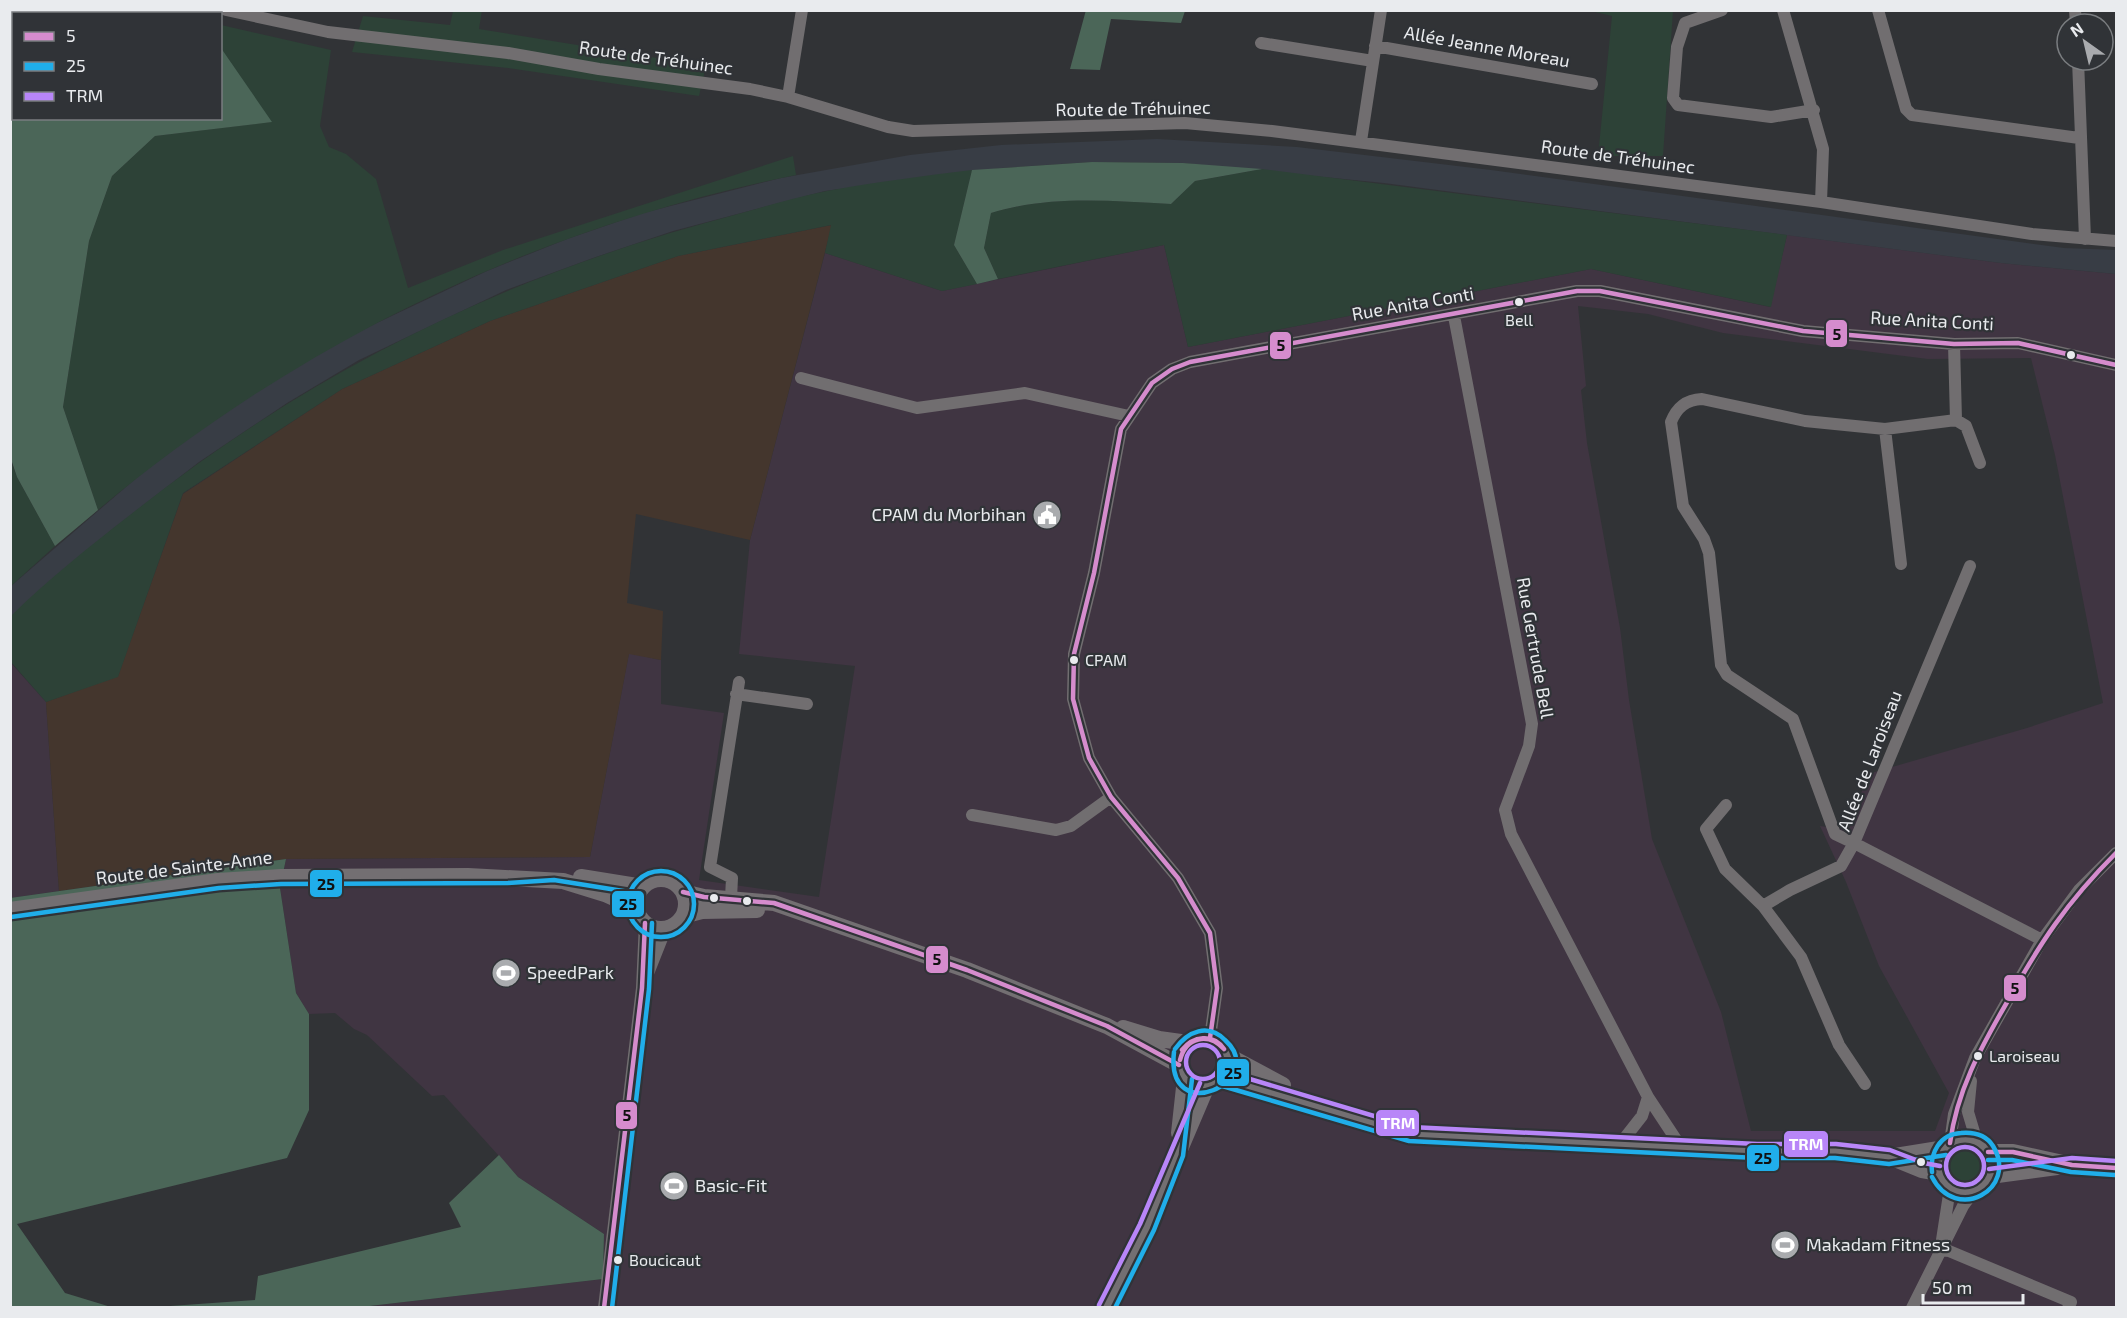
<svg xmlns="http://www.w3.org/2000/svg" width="2127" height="1318" viewBox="0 0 2127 1318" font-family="'Exo 2',sans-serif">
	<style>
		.commercial { fill: #403542; fill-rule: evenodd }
		.industrial { fill: #44362d }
		.built { fill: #383d45 }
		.green { fill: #2d4237 }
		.forest { fill: #4b6658 }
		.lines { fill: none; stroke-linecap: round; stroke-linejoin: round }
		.street { stroke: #716e70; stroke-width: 12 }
		.secondary { stroke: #736f72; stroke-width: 16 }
		.bus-1-casing { stroke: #303337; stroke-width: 9 }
		.bus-2-casing { stroke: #303337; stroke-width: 9 }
		.bus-3-casing { stroke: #303337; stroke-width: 9 }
		.bus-1 { stroke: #d58ccd; stroke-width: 4.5 }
		.bus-2 { stroke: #20aeea; stroke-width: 4.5 }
		.bus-3 { stroke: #b886f8; stroke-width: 4.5 }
		.bus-dot { fill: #e9ebee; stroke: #303337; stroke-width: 2 }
		.labels { text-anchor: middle; stroke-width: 4.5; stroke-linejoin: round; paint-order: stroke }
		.bus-label { font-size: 16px; fill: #e9ebee; stroke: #303337; text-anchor: start }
		.street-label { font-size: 18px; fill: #e9ebee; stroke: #303337 }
		.poi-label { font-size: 18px; fill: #e9ebee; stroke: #303337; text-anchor: start }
		.line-badge { stroke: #303337; stroke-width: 2 }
		.badge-label { font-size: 16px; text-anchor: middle; font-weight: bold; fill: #fff }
		.pale-badge-label { font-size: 16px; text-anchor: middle; font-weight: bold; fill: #111 }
	</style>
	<rect width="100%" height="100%" fill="#313336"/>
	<!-- commercial -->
	<path class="commercial" d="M1787 235 2001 263 2116 274V1307H361L603 1279 604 1234 518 1177 444 1095 432 1096 367 1035 354 1029 335 1013 309 1014 296 993 280 888 286 859 590 857 629 653 661 660V704L724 713 699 880 819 897 855 666 739 654 750 540 825 253 942 291 1164 245 1188 347 1591 269 1770 307ZM1578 306 1648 314 1723 333 1928 359 2031 358 2055 455 2103 703 2027 728 1868 774 1848 830 1820 826 1846 882 1879 966 1949 1093 1935 1131H1751L1721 1012 1652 839 1629 700 1620 628 1587 443 1581 390 1586 386Z
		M10 662 46 702 59 891 11 898Z"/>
	<!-- industrial -->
	<path class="industrial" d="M832 225 750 540 636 514 627 603 663 611 661 660 629 654 590 857 286 859 59 891 46 702 118 676 183 494 342 389 490 321 678 256Z"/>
	<!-- built -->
	<path class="built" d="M1157 139 1297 147 1491 170 2064 248 2116 250V274L2001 263 1384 183 1183 163 1092 162 1002 168 825 191 673 231 593 258 506 290 359 360 287 403 199 462 110 531 11 617V586L141 474 200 429 272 381 345 338 487 271 567 239 643 213 781 178 910 155 1001 145Z"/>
	<!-- green -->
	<path class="green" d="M482 10 479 29 706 66 699 96 508 68 352 52 363 16 450 25 453 11Z
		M1591 11H1673L1663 156H1598L1612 16Z
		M221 25 331 50 320 126 329 147 346 154 376 179 408 288 503 250 793 156 796 175C537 227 300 341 98 510L63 407 89 241 112 176 155 136 271 122 221 48Z
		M1262 169 1787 235 1771 307 1591 269 1188 347 1164 245 998 279 984 248 991 213C1050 195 1110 201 1171 204L1195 181Z
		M972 170 954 245 977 284 942 291 825 253 831 225 678 256 490 321 342 389 183 493 118 677 46 702 11 662 10 617C47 580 89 547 130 515 315 368 509 274 738 214 767 206 797 197 827 191 875 182 923 176 972 170Z
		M10 459 17 477 55 546 11 586Z
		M1948 1165a17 17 0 1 1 34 0a17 17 0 1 1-34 0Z"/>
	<!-- forest -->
	<path class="forest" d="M1086 10H1185V11L1181 23 1111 19 1100 70 1070 69Z
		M170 11 179 13 14 14V118H220L221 48 272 122 155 136 112 176 89 241 63 407 98 510 55 546 17 477 11 459V11Z
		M1092 162 1183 163 1262 169 1195 181 1171 204C1110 201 1050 195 991 213L984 248 998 279 977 284 954 245 972 170Z
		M286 859 280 888 296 993 309 1014V1110L287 1158 17 1224 65 1293 111 1307H11L10 898Z
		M499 1155 518 1177 604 1234 603 1279 361 1307 142 1308 255 1300 258 1276 461 1227 449 1203Z"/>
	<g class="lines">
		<!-- street -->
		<path class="street" d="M226 10 328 32 508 53 599 69 750 89 788 97 888 127 913 131 1185 123 1272 131 1821 202 2032 234 2116 241
			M1722 10 1685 23 1677 47 1673 98 1678 105 1771 117 1814 110
			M1783 10 1823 149 1821 202
			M1878 10 1906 109 1912 115 2079 138
			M2075 10 2076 24
			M1261 43 1373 61
			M1375 46 1592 84
			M2078 60 2085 239
			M788 97 802 10
			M1361 141 1381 10
			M1454 316 1532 724 1529 746 1505 810 1511 834 1648 1097 1681 1147
			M1954 344 1956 420
			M801 378 917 408 1025 393 1129 416
			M1885 429 1901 564
			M1970 566 1854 843 2042 940
			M736 694 807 704
			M1726 805 1706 829 1725 869 1763 906 1801 957 1839 1045 1865 1084
			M972 815 1056 830 1071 826 1111 797
			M731 898 732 878 710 867 739 682
			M1763 906 1790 890 1841 866 1854 843 1835 834 1793 719 1727 675 1721 665 1709 553 1704 539 1683 506 1671 422C1677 407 1686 400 1702 399L1805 421 1885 429 1956 420 1966 426 1980 463
			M647 976 666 928
			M1210 1038 1217 988 1210 933 1178 878 1111 797 1089 758 1073 699 1074 654 1094 573 1121 429 1152 383 1172 369 1190 362 1577 291H1600L1803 331 1954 344 2018 343 2116 365
			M1971 1081 1968 1112 1977 1142
			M1950 1143 1954 1114 1975 1058 2042 940 2079 890 2116 853
			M1620 1144 1642 1116 1648 1097
			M1942 1240 1950 1188
			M1939 1250 1949 1251 2071 1302 2068 1308
			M604 1308 642 988 645 923
			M1912 1308 1963 1206 1974 1191"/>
		<!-- secondary -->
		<path class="secondary" d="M581 877 643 887
			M636 904a25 25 0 1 1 50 0a25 25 0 1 1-50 0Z
			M683 892 704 897 774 903 967 970 1107 1026 1179 1065
			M10 910 218 881 281 877 468 876 563 881 605 894 636 908
			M683 916 702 911 757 910
			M1123 1028 1159 1039 1188 1043
			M1179 1062a24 24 0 1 1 48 0a24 24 0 1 1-48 0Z
			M1227 1055 1283 1085
			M1221 1078C1286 1090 1345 1122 1410 1134L1757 1151H1835L1889 1157 1945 1148
			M1179 1133 1185 1078
			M1938 1166a27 27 0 1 1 54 0a27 27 0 1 1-54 0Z
			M1988 1152H2013L2072 1165 2116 1168
			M1895 1159 1922 1170 1939 1173
			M1990 1176 2057 1167
			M1106 1308 1147 1227 1207 1086"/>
		<!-- bus-1 casing -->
		<g class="bus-1-casing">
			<path id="bus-1" d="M683 892 704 897 774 903 967 970 1107 1026 1179 1065
				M1210 1038 1217 988 1210 933 1178 878 1111 797 1089 758 1073 699 1074 654 1094 573 1121 429 1152 383 1172 369 1190 362 1577 291H1600L1803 331 1954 344 2018 343 2116 365
				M1182 1050C1193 1036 1213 1033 1224 1049
				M1180 1060C1186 1037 1208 1032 1224 1049
				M1950 1143C1957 1091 1980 1049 2006 1004 2040 943 2066 903 2116 853
				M1988 1152H2013L2072 1165 2116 1168
				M604 1308 642 988 645 923"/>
		</g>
		<!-- bus-2 casing -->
		<g class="bus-2-casing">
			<path id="bus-2" d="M628 904a33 33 0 1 1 66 0a33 33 0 1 1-66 0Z
				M11 917 219 888 281 884 508 883 554 880 642 894
				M1174 1052C1165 1129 1270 1081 1225 1040 1208 1023 1188 1031 1175 1049
				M1219 1085 1409 1141 1757 1158H1835L1889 1164 1946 1155
				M1988 1160H2012L2071 1172 2115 1175
				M1932 1172C1930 1154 1939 1134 1961 1133 1973 1132 1986 1135 1993 1146 2019 1189 1956 1224 1932 1177
				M612 1308 649 989 652 923
				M1115 1308 1154 1230 1183 1156 1192 1079"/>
		</g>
		<!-- bus-3 casing -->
		<g class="bus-3-casing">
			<path id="bus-3" d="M1186 1062a17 17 0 1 1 34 0a17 17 0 1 1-34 0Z
				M1223 1071 1411 1127 1757 1144H1836L1890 1150 1924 1163 1940 1166
				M1946 1166a19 19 0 1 1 38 0a19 19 0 1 1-38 0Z
				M1989 1169 2072 1158 2116 1161
				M1099 1305 1140 1224 1200 1083"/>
		</g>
		<!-- bus-1 -->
		<use href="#bus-1" class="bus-1"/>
		<!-- bus-2 -->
		<use href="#bus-2" class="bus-2"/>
		<!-- bus-3 -->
		<use href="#bus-3" class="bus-3"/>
	</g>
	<!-- icons -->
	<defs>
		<g id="civic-disc" transform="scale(1.5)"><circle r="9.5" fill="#a9abae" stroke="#303337"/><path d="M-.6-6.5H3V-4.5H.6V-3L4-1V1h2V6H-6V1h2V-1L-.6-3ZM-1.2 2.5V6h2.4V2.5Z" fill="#fff"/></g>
		<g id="stadium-disc" transform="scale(1.5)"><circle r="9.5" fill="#a9abae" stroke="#303337"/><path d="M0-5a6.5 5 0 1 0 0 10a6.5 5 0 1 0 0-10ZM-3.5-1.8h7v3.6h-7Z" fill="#fff"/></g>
	</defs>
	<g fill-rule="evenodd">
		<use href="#civic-disc" x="1047" y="515"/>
		<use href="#stadium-disc" x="506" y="973"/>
		<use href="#stadium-disc" x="674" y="1186"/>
		<use href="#stadium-disc" x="1785" y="1245"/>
	</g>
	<!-- markers -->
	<g class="bus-dot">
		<circle cx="1519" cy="302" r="5"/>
		<circle cx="2071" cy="355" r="5"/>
		<circle cx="1074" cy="660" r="5"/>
		<circle cx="714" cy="898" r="5"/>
		<circle cx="747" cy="901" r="5"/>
		<circle cx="1978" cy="1056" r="5"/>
		<circle cx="1921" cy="1162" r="5"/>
		<circle cx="618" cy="1260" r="5"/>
	</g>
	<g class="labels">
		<!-- bus labels -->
		<g class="bus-label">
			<text x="1519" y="326" text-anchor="middle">Bell</text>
			<text x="1085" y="666">CPAM</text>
			<text x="1989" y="1062">Laroiseau</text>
			<text x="629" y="1266">Boucicaut</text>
		</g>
		<!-- street labels -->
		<g class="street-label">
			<text transform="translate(1487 47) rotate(10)" y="6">Allée Jeanne Moreau</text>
			<text transform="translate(656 58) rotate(8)" y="6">Route de Tréhuinec</text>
			<text transform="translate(1133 109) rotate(-1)" y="6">Route de Tréhuinec</text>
			<text transform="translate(1618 157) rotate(8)" y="6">Route de Tréhuinec</text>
			<text transform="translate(1413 304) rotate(-10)" y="6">Rue Anita Conti</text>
			<text transform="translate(1932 321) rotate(3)" y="6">Rue Anita Conti</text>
			<text transform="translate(1535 648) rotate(80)" y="6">Rue Gertrude Bell</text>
			<text transform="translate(1870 761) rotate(-69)" y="6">Allée de Laroiseau</text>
			<text transform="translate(184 868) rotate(-7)" y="6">Route de Sainte-Anne</text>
		</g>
		<!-- poi labels -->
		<g class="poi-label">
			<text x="1026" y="521" text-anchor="end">CPAM du Morbihan</text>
			<text x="527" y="979">SpeedPark</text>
			<text x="695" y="1192">Basic-Fit</text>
			<text x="1806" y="1251">Makadam Fitness</text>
		</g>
	</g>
	<g class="line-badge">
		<rect x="1825" y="319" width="23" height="29" rx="6" fill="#d58ccd"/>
		<rect x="1269" y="331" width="23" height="29" rx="6" fill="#d58ccd"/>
		<rect x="309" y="869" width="34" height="29" rx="6" fill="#20aeea"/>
		<rect x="611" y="890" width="34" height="28" rx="6" fill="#20aeea"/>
		<rect x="925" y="945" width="24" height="29" rx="6" fill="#d58ccd"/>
		<rect x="2003" y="974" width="24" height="28" rx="6" fill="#d58ccd"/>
		<rect x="1216" y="1058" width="34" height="29" rx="6" fill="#20aeea"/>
		<rect x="615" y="1101" width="23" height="29" rx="6" fill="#d58ccd"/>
		<rect x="1375" y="1109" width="45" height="28" rx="6" fill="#b886f8"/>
		<rect x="1783" y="1130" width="46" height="28" rx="6" fill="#b886f8"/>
		<rect x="1746" y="1144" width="34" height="28" rx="6" fill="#20aeea"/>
	</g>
	<g class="badge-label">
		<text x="1398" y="1129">TRM</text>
		<text x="1806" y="1150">TRM</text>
	</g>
	<g class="pale-badge-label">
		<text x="1837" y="340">5</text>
		<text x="1281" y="351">5</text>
		<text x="326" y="890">25</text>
		<text x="628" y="910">25</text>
		<text x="937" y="965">5</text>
		<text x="2015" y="994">5</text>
		<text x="1233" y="1079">25</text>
		<text x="627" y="1121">5</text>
		<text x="1763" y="1164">25</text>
	</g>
	<!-- border -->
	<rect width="2127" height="1318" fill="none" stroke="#e9ebee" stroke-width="24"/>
	<!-- legend -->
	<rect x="12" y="12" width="210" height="108" fill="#303337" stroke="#7a7d80" stroke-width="1.5"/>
	<rect x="24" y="32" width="30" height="9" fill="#d58ccd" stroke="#7a7d80" stroke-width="1.5"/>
	<text x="66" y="42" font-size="18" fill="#e9ebee">5</text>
	<rect x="24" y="62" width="30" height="9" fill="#20aeea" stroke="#7a7d80" stroke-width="1.5"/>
	<text x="66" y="72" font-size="18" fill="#e9ebee">25</text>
	<rect x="24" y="92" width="30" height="9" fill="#b886f8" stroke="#7a7d80" stroke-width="1.5"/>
	<text x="66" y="102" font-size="18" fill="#e9ebee">TRM</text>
	<!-- north arrow -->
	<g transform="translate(2085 42) rotate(326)"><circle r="28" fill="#303337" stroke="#7a7d80" stroke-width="1.5"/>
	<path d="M0-4.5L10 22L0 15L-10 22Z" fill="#a9abae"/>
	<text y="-9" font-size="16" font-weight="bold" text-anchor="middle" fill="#e9ebee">N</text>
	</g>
	<!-- scale -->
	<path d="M1923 1294v9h100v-9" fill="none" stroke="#e9ebee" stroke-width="3"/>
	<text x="1932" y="1294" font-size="18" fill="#e9ebee" stroke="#303337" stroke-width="4.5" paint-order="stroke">50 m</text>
</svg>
